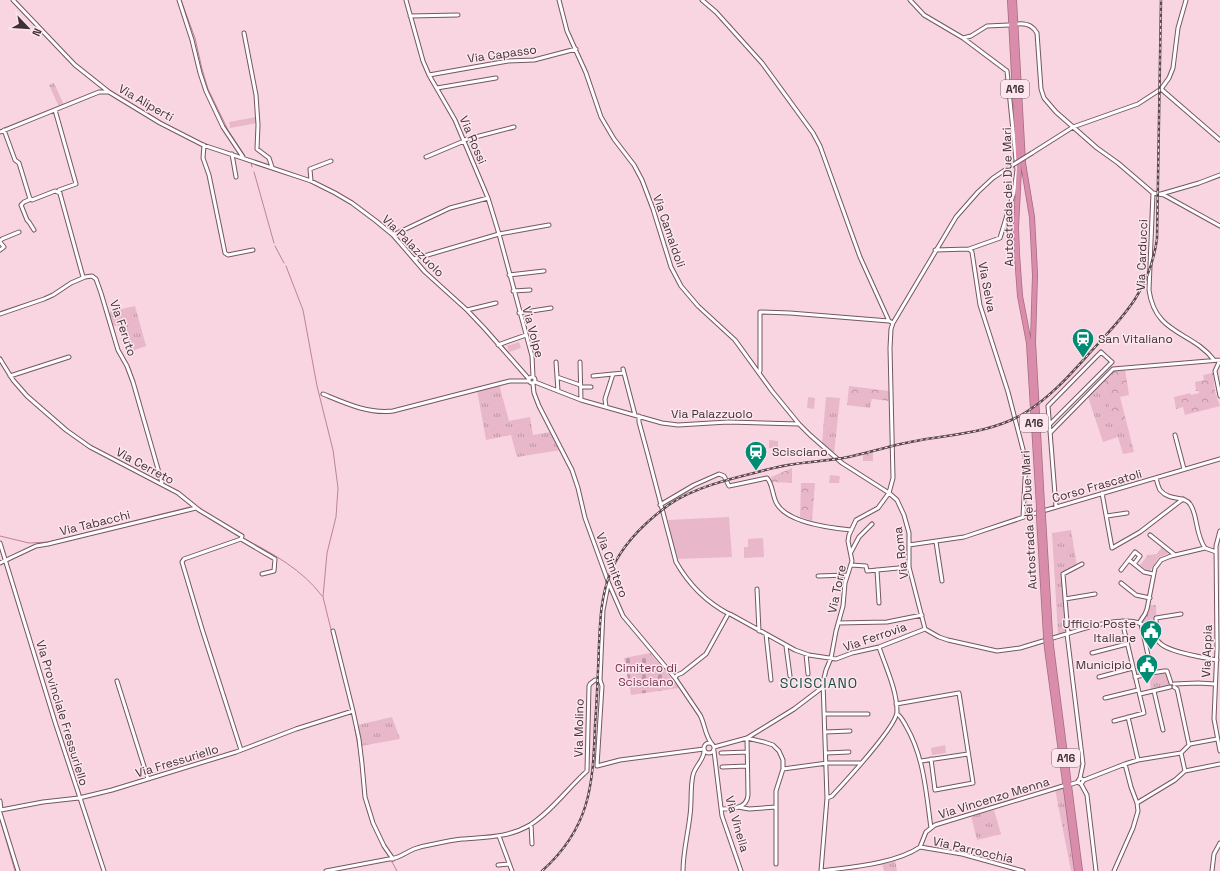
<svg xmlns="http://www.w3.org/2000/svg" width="1220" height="871" viewBox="0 0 1220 871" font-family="'Space Grotesk',sans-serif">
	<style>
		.grass { fill: url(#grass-tufts) }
		.forest { fill: url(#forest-crowns) }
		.cemetery { fill: url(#cemetery-stones) }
		.garden { fill: #e8b8ca }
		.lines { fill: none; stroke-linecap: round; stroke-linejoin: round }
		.stream { stroke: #bc8399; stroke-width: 1 }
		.minor-casing { stroke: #755662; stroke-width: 5 }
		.highway-casing { stroke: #a46c82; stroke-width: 6 }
		.minor { stroke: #fff; stroke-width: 3 }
		.highway { stroke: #da8cab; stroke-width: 4.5 }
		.rail-casing { stroke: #59484e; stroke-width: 2.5 }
		.rail { stroke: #fde6ee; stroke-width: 1; stroke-dasharray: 3; stroke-linecap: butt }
		.minor-bridge-casing { stroke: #755662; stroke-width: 5; stroke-linecap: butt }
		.highway-bridge-casing { stroke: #a46c82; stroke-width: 6; stroke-linecap: butt }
		.minor-bridge { stroke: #fff; stroke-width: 3 }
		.highway-bridge { stroke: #da8cab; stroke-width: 4.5 }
		.labels { text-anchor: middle; stroke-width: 3; stroke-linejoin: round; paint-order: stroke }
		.shield { fill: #fde6ee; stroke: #79676d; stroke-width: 1 }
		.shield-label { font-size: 11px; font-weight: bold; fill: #403136 }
		.street-label { font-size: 12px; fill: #403136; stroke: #fde6ee }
		.poi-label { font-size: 12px; fill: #403136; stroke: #fde6ee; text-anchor: start }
		.park-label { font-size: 12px; fill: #783150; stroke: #fde6ee }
		.quarter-label { font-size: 14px; letter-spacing: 1px; fill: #174c40; stroke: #fde6ee }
	</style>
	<defs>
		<pattern id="grass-tufts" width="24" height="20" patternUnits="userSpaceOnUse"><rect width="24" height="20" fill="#e8b8ca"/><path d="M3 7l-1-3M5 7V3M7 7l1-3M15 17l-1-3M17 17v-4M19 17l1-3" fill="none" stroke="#bd96a5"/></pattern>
		<pattern id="forest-crowns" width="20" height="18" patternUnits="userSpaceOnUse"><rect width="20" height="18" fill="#e8b8ca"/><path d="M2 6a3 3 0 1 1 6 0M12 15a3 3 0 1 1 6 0" fill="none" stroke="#bd96a5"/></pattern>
		<pattern id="cemetery-stones" width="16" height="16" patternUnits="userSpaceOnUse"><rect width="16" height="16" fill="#e8b8ca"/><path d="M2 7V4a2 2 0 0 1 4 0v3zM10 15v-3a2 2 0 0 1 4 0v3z" fill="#bd96a5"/></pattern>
	</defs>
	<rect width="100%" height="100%" fill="#f9d5e2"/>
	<!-- grass -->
	<path class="grass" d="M54 83 64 105 59 107 49 85Z
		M135 306 146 346 132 351 123 325 112 326 108 312Z
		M1103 382 1114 422 1126 420 1134 452 1123 454 1118 437 1103 442 1088 397Z
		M499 384 509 421 530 417 533 435 550 432 561 450 517 457 511 435 486 440 477 390Z
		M848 396 872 398 870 408 847 405Z
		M826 397 840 398 834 454 822 443Z
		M1071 530 1077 566 1062 573 1067 632 1058 634 1052 533Z
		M1162 547 1169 553 1158 558 1150 571 1146 570 1140 565 1148 555 1157 554 1158 552Z
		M1149 605H1156L1157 639 1139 623Z
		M1165 673 1167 674 1169 685 1151 689 1149 677Z
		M392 717 400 739 361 746 358 725Z
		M1064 788 1074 871H1071L1055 789Z
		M994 810 1001 834 977 840 971 816Z
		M895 859 897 871H884L882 863Z"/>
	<!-- forest -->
	<path class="forest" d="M1125 369 1129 395 1120 397 1126 420 1114 423 1103 382 1114 371Z
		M1213 373 1215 391 1220 406 1185 415 1183 407 1176 409 1174 397 1190 393 1191 395 1199 393V391H1196L1195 382 1204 380 1203 375Z
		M849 386 889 391V401L848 396Z
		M873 451V461H863V454Z
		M792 468V483L772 482 771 477Z
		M801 483H815L812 521 800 517Z"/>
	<!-- cemetery -->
	<path class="cemetery" d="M650 653 679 688 631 695 624 658Z"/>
	<!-- garden -->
	<path class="garden" d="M256 117 257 123 230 128 229 122Z
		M519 342 521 348 509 352 507 346Z
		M808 397 815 398 814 409 807 408Z
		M769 440 778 441V448H769Z
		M830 475 840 476 839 483H829Z
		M729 517 732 557 678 559 676 552H675L668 520Z
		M763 538 764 557 744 558V547H748V539Z
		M945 745 946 753 932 755 931 748Z"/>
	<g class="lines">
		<!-- stream -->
		<path class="stream" d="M181 0 195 38 202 69 208 89 228 130 245 156
			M251 162 252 167
			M254 172 274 243
			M275 246 284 263
			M286 266 303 310 317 386 333 450 338 488 336 517 327 553 323 597 338 658
			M0 536 29 543 49 542 190 507
			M243 538C272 553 303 570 322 596
			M355 729 358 746
			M362 779 363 792
			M364 797 368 813
			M0 819 15 871
			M392 862 397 871"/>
		<!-- minor casing -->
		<g class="minor-casing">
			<path id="minor" d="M13 0 75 65 109 92
				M179 0 192 40 200 73 206 91 223 127 243 157
				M406 0 423 61 429 75 455 120 488 198 499 234 532 356 533 377
				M559 0 567 31 586 73 601 117 614 139 634 165 642 180 653 209 671 267 681 286 698 306 735 340 772 391 799 424 810 435 842 463 889 493 897 500 904 515 909 533V567L925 629
				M702 0 716 12 762 63 813 133 820 146 860 257 889 321 893 323
				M910 0 924 15 963 38 971 36 987 26 1009 25
				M410 16 458 15
				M1018 24C1026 23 1033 26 1037 33L1041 89 1044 98 1056 112 1097 148 1118 163 1153 193
				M244 33 256 95 258 125 257 149 269 158 272 167
				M963 38 1007 71 1017 170 1014 192 1000 238 969 249
				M429 75 508 61 534 60 576 49
				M437 88 496 78
				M1161 89 1220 140
				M55 110 76 184 59 190 83 277
				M4 130 15 160 19 163 30 199 32 200 55 191 60 193
				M0 132 99 92H109L160 123 203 145 311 181 335 193 352 203 376 221 393 235 425 272 467 310 485 329 529 379
				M464 140 514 127
				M204 145 203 158 209 175 225 253 228 255 253 250
				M1032 153 1073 127 1138 104 1161 89 1169 78 1173 68 1178 28 1186 0
				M232 154 236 177
				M426 157 464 141
				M311 181 310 169 331 161
				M1153 193 1149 290C1155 335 1192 331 1214 360
				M1153 193 1164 195 1220 226
				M1161 194 1199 183 1220 175
				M31 199 24 202 21 205 27 220 29 222 34 230
				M393 235 450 208 488 198
				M0 241 2 239 19 232
				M0 242 4 247 0 250
				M935 250 969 249 972 252 980 305 1008 392 1026 461 1023 517
				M414 259 499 234 549 225
				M509 275 544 271
				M513 291 530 290
				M467 310 496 303
				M519 313 551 308
				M0 314 44 299 53 295 71 283 85 277 92 276 96 279 101 293 118 350 127 366 133 382 162 483
				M498 345 526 335
				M0 359 13 380 27 396 66 430 90 447 178 493 199 510 242 536 241 539
				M1220 360 1215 371 1220 396
				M556 362 558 391
				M580 362 581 400
				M623 369 635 415
				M759 373 760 371V312L790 313 889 321
				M10 376 69 357
				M593 376 613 374
				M529 380a3 3 0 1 1 6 0a3 3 0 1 1-6 0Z
				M557 377 580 385
				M535 382 581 400 662 423 678 425 728 422 799 424
				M533 384 534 393 539 406 572 470 578 488 585 518 609 584 623 616 675 678 700 715C705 724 705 736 712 744
				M581 387H591
				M323 394C345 403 368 414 393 411L498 384 510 381H529
				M606 407 605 399 613 374 624 373
				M639 416V422L649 459 676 562C688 583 706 602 729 614
				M1050 424 1112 362 1101 352 1048 406 1056 507
				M1051 432 1113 369 1220 360
				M1175 435 1184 469
				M1156 478C1157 482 1158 486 1160 490 1170 502 1184 495 1190 504 1198 515 1195 534 1205 548
				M1102 493 1112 548 1140 532 1183 499
				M660 505 694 485 719 474 724 476 729 486 767 478C773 484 772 496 777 504 788 523 830 528 851 530
				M1107 516 1127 513
				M1220 531 1216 546 1217 648 1214 719 1220 751
				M1150 535 1175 555
				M241 539 184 559 182 562 202 629 241 750
				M241 539 275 559 274 571 262 574
				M936 542 942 581
				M0 543 55 722 104 871
				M909 545 964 537 1036 513 1220 459
				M851 552 859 537 872 524
				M1129 560 1144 572 1153 574
				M0 563 36 546 48 544 196 508
				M851 565 866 566 867 571 909 567
				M877 570 879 603
				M1121 570 1135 552 1140 556 1134 564
				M818 576 847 575
				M1121 583 1136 595 1150 598
				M757 589 759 631
				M1065 599 1095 594
				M730 614 795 650 809 655 836 659 852 653 879 647 925 629
				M838 623 887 622 922 615
				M1139 623 1145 614 1147 609 1155 568 1161 560 1171 556 1205 548 1216 552
				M1141 624 1152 673 1164 671H1167L1171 683
				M925 629 939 637 948 640 997 651 1020 648 1043 641
				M333 631 353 711 359 739 362 764 365 797 373 823 384 846 393 859
				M766 634 771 680
				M1067 634 1083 764 1080 778 1078 781 1079 783 1081 784 1084 780 1080 778
				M1068 634 1063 574 1082 564
				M1053 638C1075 632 1118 615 1139 623 1149 627 1154 638 1161 644 1170 652 1205 658 1217 660
				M1157 639 1156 618 1181 614
				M786 646 790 676
				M1092 653 1127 644
				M806 654 808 674
				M1099 677 1133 668
				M1135 677 1152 673
				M675 678 677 675 682 673 706 654 727 616
				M600 680 603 610 608 585
				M117 681 148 779
				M1174 684 1198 683 1215 684
				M1174 687 1177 689 1178 693 1189 745
				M1154 691 1163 730
				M1140 694 1170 687
				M1105 698 1138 690
				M896 704 959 693 973 783 935 790 931 759
				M824 714H868
				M897 714C901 716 903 721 906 726 924 757 926 792 931 828
				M1128 717 1138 760
				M1114 721 1144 713 1122 621
				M825 732 850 731
				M747 738 764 742 773 745 779 751 783 760V769L776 791V864
				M704 748a5 5 0 1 1 10 0a5 5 0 1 1-10 0Z
				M714 747 747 738 794 709 823 687
				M714 751 722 816 741 871
				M721 753 747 752
				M826 753 849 752
				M1181 753 1185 771
				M921 761 968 754
				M722 767 747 766
				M783 769 827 763H861
				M1084 780 1125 764 1138 760 1181 753 1190 744 1217 739
				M1072 784 1078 782
				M1081 784 1087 795 1096 871
				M827 798 832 796C844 783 896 727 897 712 897 690 886 668 879 647
				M0 801 1 810
				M1137 803 1175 780 1185 771 1220 764
				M738 807 749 809 776 807
				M721 809C732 809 747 809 748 795L747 738
				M1 810 43 802 79 798 112 790 236 752 296 729 353 711
				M0 813 18 871
				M531 824 532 844
				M499 836 512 871
				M920 847 926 832 935 825 1063 786
				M920 847 962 854 1023 871
				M498 865 509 864
				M326 871 389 859C399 859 404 853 414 849 420 847 428 845 434 844 443 842 452 840 462 839 485 837 508 838 530 825 552 811 568 788 587 771L589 686 590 684 595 680H600L602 686 597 766 620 760 704 749
				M683 871C683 852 688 834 690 815 692 802 690 788 693 775 695 766 705 759 704 750
				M821 871 827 798 823 682 826 670 831 658 836 631 843 606 845 583 852 561 848 541 849 535 856 520 878 508 889 493 893 478 890 348 891 329 893 323 956 217 978 192 993 178 1011 166
				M821 871C850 867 895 864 920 847
				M1114 871 1133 828 1138 811 1137 803 1131 787 1125 764
				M1212 871 1214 854 1220 843"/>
		</g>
		<!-- highway casing -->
		<g class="highway-casing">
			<path id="highway" d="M1010 0 1019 168 1016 227 1017 255 1020 296 1029 343 1039 506
				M1014 0 1023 163 1032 217 1034 254 1035 275 1033 342 1042 505
				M1039 517 1046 636
				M1043 517 1050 635
				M1051 646 1080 871
				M1047 648 1077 871"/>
		</g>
		<!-- minor -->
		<use href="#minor" class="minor"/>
		<!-- highway -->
		<use href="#highway" class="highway"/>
		<!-- rail casing -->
		<g class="rail-casing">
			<path id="rail" d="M542 871C590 828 593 786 595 725 597 699 598 672 599 645 600 620 601 595 611 571 623 543 645 522 670 504 694 488 726 480 754 473 765 470 777 467 788 465 806 462 825 461 843 458 869 453 895 444 921 440 956 434 992 432 1023 414 1052 397 1074 370 1096 346 1128 312 1150 287 1157 239L1161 0"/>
		</g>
		<!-- rail -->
		<use href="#rail" class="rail"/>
		<!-- minor-bridge casing -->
		<g class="minor-bridge-casing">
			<path id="minor-bridge" d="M1011 166 1032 153"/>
		</g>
		<!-- highway-bridge casing -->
		<g class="highway-bridge-casing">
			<path id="highway-bridge" d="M1042 505 1043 517
				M1039 506V517
				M1050 635 1051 646
				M1046 636 1047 648"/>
		</g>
		<!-- minor-bridge -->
		<use href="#minor-bridge" class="minor-bridge"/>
		<!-- highway-bridge -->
		<use href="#highway-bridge" class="highway-bridge"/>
	</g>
	<!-- icons -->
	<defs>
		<g id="station-pin" transform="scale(1.15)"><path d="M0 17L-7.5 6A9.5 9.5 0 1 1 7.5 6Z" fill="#008b73" stroke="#fde6ee"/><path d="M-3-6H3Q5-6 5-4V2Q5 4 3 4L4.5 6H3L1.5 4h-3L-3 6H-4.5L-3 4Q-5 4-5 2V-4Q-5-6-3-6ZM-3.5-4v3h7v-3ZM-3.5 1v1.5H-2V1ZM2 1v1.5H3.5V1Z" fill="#fff"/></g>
		<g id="civic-pin" transform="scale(1.15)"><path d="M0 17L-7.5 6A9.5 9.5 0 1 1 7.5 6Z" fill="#008b73" stroke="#fde6ee"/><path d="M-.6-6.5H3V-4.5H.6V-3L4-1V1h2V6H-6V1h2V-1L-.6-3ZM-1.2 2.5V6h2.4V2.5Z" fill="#fff"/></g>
	</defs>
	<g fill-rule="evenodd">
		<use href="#station-pin" x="1083" y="339"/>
		<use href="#station-pin" x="756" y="452"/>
		<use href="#civic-pin" x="1151" y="631"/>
		<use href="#civic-pin" x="1147" y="665"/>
	</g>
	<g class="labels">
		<!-- shield labels -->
		<g class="shield">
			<rect x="1001" y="80" width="28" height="18" rx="3"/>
			<rect x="1020" y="414" width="28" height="18" rx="3"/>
			<rect x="1052" y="749" width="28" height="18" rx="3"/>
		</g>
		<g class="shield-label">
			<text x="1015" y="93">A16</text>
			<text x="1034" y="427">A16</text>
			<text x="1066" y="762">A16</text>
		</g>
		<!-- street labels -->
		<g class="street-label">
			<text transform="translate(502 54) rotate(-8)" y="4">Via Capasso</text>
			<text transform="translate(146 103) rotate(30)" y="4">Via Aliperti</text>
			<text transform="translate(473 140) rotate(67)" y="4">Via Rossi</text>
			<text transform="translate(1008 197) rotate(-91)" y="4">Autostrada dei Due Mari</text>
			<text transform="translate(669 231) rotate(71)" y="4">Via Camaldoli</text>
			<text transform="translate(413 246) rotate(45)" y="4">Via Palazzuolo</text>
			<text transform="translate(1142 255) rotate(-88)" y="4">Via Carducci</text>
			<text transform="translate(987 287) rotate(79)" y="4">Via Selva</text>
			<text transform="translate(123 328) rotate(71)" y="4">Via Feruto</text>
			<text transform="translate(533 332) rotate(75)" y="4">Via Volpe</text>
			<text x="712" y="418">Via Palazzuolo</text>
			<text transform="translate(145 466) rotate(28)" y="4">Via Cerreto</text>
			<text transform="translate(1097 486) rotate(-16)" y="4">Corso Frascatoli</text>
			<text transform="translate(1029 520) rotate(-93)" y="4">Autostrada dei Due Mari</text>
			<text transform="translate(95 523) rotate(-14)" y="4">Via Tabacchi</text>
			<text transform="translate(901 553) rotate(-97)" y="4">Via Roma</text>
			<text transform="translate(612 565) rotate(69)" y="4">Via Cimitero</text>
			<text transform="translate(837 589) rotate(-78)" y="4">Via Torre</text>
			<text transform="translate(875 637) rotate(-19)" y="4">Via Ferrovia</text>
			<text transform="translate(1207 651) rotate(-88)" y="4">Via Appia</text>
			<text transform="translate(62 713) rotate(73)" y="4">Via Provinciale Fressuriello</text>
			<text transform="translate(579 728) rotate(-89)" y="4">Via Molino</text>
			<text transform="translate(177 761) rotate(-17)" y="4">Via Fressuriello</text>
			<text transform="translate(994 798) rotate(-17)" y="4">Via Vincenzo Menna</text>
			<text transform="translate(737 824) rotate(74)" y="4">Via Vinella</text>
			<text transform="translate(973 850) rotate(13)" y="4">Via Parrocchia</text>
		</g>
		<!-- poi labels -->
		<g class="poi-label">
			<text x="1098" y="343">San Vitaliano</text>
			<text x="772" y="456">Scisciano</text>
			<text x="1136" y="628" text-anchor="end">Ufficio Poste<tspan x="1136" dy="14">Italiane</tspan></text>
			<text x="1132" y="669" text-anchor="end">Municipio</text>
		</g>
		<!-- park labels -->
		<g class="park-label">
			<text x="646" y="672">Cimitero di<tspan x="646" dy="14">Scisciano</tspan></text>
		</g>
		<!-- quarter labels -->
		<g class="quarter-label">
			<text x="819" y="688">SCISCIANO</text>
		</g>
	</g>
	<!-- north arrow -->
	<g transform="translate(28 28) rotate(115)" stroke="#fde6ee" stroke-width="3" paint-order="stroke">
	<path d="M0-3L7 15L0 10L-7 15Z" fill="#403136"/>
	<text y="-6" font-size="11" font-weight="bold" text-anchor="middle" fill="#403136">N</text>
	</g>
</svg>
